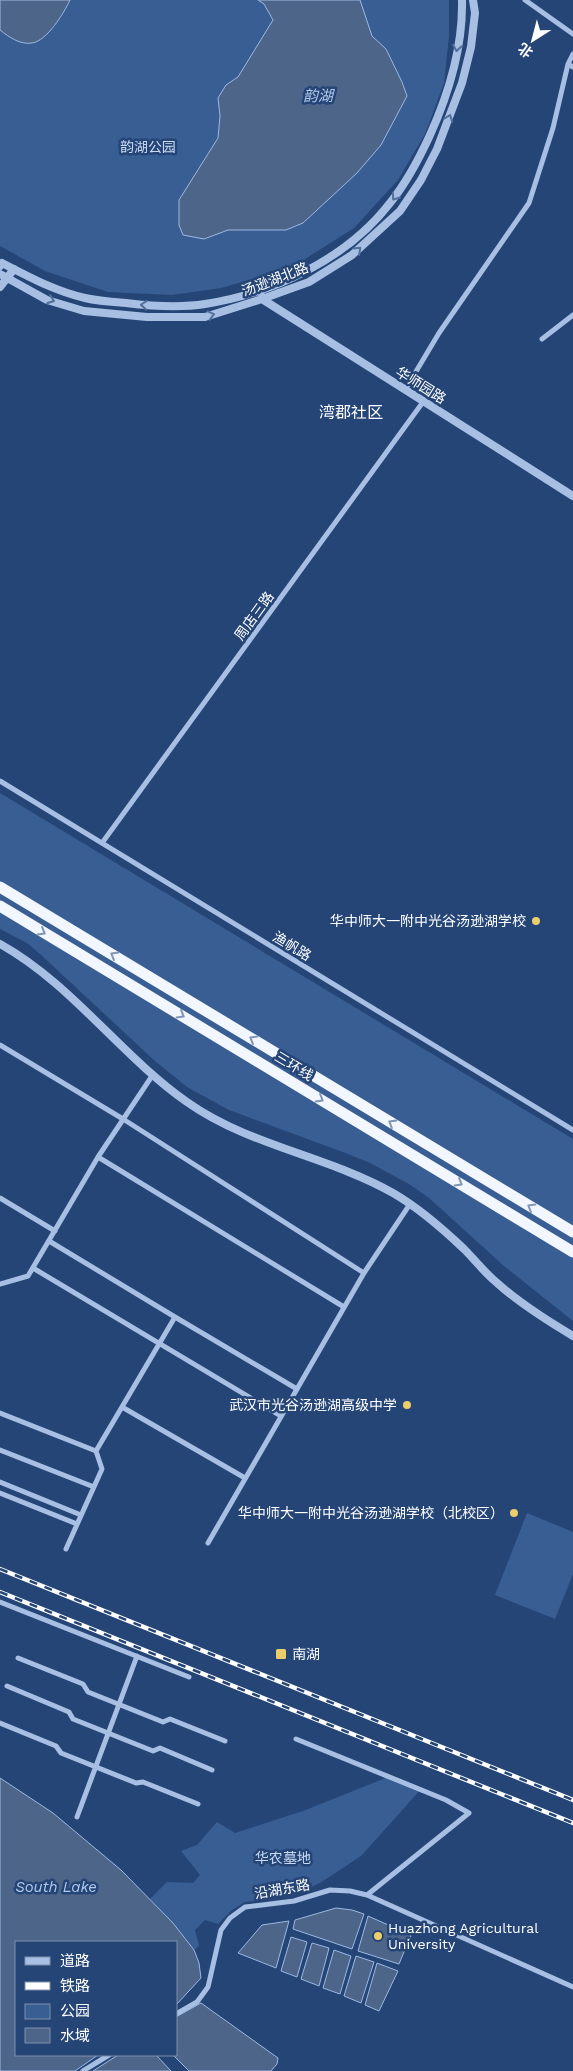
<svg xmlns="http://www.w3.org/2000/svg" width="573" height="2071" viewBox="0 0 573 2071" font-family="'Work Sans','Noto Sans SC',sans-serif">
	<style>
		.green { fill: #395e94 }
		.water { fill: #4e658a; stroke: #9bb9e3 }
		.lines { fill: none; stroke-linecap: round; stroke-linejoin: round }
		.minor { stroke: #a7bfe2; stroke-width: 5 }
		.tertiary { stroke: #a7bfe2; stroke-width: 8 }
		.trunk { stroke: #f2f6fe; stroke-width: 11 }
		.rail-casing { stroke: #fff; stroke-width: 4.5 }
		.rail { stroke: #254577; stroke-width: 2.5; stroke-dasharray: 8; stroke-linecap: butt }
		.oneway { stroke: #52709c }
		.oneway2 { stroke: #8195b4 }
		.poi-dot { fill: #ebcd6c; stroke: #254577; stroke-width: 2 }
		.labels { text-anchor: middle; stroke-width: 5; stroke-linejoin: round; paint-order: stroke }
		.park-label { font-size: 14px; fill: #c9daf2; stroke: #254577 }
		.street-label { font-size: 14px; fill: #fff; stroke: #254577 }
		.poi-label { font-size: 14px; fill: #fff; stroke: #254577; text-anchor: end }
		.water-label { font-size: 15px; font-style: italic; fill: #b2c9eb; stroke: #254577 }
		.quarter-label { font-size: 16px; fill: #fff; stroke: #254577 }
	</style>
	<rect width="100%" height="100%" fill="#254577"/>
	<!-- green -->
	<path class="green" d="M0 0H449V36L444 83 425 134 398 180 354 228 291 268 221 288 172 295 108 292 45 271 0 246Z
		M0 793 573 1139V1321L504 1266 429 1198 409 1184 370 1163 348 1154 229 1110 187 1087 155 1061 40 954 27 943 0 929Z
		M527 1513 573 1532V1574L555 1619 495 1595Z
		M388 1777 422 1788 361 1856 320 1883 294 1895 245 1902 232 1910 218 1924 205 1920 195 1930 199 1946 194 1950 173 1923 150 1899 167 1882 193 1883 200 1875 181 1851 197 1845 217 1822 235 1833 303 1811Z"/>
	<!-- water -->
	<path class="water" d="M0 0H70C64 13 47 41 32 43 20 45 9 37 0 30Z
		M258 0H360L372 36 386 49 402 82 407 96 381 145 357 173 303 223 286 230H228L204 239 183 235 179 225V200L218 138 220 116 218 98 226 85 238 77 273 20 264 4Z
		M0 1778 53 1813 121 1870 173 1923 194 1950 199 1963 201 1978 176 2005V1942H16V2055H98L75 2071H0Z
		M336 1908 352 1910 364 1914 352 1949 293 1929 295 1920Z
		M368 1916 411 1935 399 1964 358 1951Z
		M289 1921 276 1968 238 1953 262 1925Z
		M291 1937 307 1942 297 1977 281 1971Z
		M312 1943 329 1948 319 1986 301 1979Z
		M334 1950 351 1956 340 1994 323 1988Z
		M356 1956 374 1962 361 2003 344 1996Z
		M377 1963 398 1971 379 2011 365 2005Z
		M201 2003 278 2058 277 2064 271 2071H189L173 2055H176V2017Z
		M118 2055H156L171 2071H93Z"/>
	<g class="lines">
		<!-- minor -->
		<path class="minor" d="M525 0 573 34
			M573 54 568 64 573 67
			M542 339 573 315
			M405 390 439 333 529 203 553 128 568 64
			M0 781 573 1130
			M102 843 423 402
			M0 1045 123 1119 364 1273
			M98 1157 344 1307
			M0 1198 55 1231
			M49 1241 175 1317 96 1451 102 1469 66 1549
			M33 1268 281 1416
			M0 1284 28 1276 98 1157 152 1076
			M175 1317 297 1389
			M122 1407 245 1478
			M0 1413 96 1451
			M0 1450 94 1487
			M0 1482 81 1515
			M0 1493 77 1524
			M208 1543 364 1273 410 1204
			M0 1602 189 1677
			M18 1658 83 1684 88 1692 163 1722 170 1719 225 1741
			M7 1686 69 1712 73 1719 153 1751 160 1748 212 1770
			M0 1723 56 1746 61 1753 136 1783 143 1782 198 1804
			M296 1739 446 1800 469 1813 367 1895
			M77 1817 137 1656
			M176 2014 197 2002 208 1987 221 1930 230 1918 245 1907 294 1901 330 1890 350 1891 367 1895 573 1987
			M83 2071 109 2055"/>
		<!-- tertiary -->
		<path class="tertiary" d="M0 266 2 263C29 277 55 291 85 298 98 301 113 302 126 303 151 306 180 308 205 304 274 293 347 259 390 203 407 182 419 159 430 135 449 93 463 47 462 0
			M0 274 47 300 84 311 147 317H205L262 299 309 282 352 255 400 211 421 180 437 149 462 83 471 47 475 13 473 0
			M0 287 14 269
			M262 297V299L573 496
			M0 944C72 984 120 1055 187 1102 249 1146 328 1156 393 1193 419 1208 443 1229 464 1249 475 1260 484 1272 496 1282 519 1303 546 1320 573 1336"/>
		<!-- trunk -->
		<path class="trunk" d="M0 887 573 1232
			M0 906 573 1252"/>
		<!-- rail casing -->
		<g class="rail-casing">
			<path id="rail" d="M0 1569 573 1800
				M0 1592 573 1823"/>
		</g>
		<!-- rail -->
		<use href="#rail" class="rail"/>
	</g>
	<!-- one-way arrows -->
	<defs><path id="oneway-chevron" d="M-2-3.5L2.5 0L-2 3.5" fill="none" stroke-width="1.6" stroke-linecap="round" stroke-linejoin="round" transform="scale(1.25)"/></defs>
	<g class="oneway">
		<use href="#oneway-chevron" transform="translate(457 48) rotate(99)"/>
		<use href="#oneway-chevron" transform="translate(449 118) rotate(-69)"/>
		<use href="#oneway-chevron" transform="translate(395 197) rotate(125)"/>
		<use href="#oneway-chevron" transform="translate(358 250) rotate(-43)"/>
		<use href="#oneway-chevron" transform="translate(51 300) rotate(20)"/>
		<use href="#oneway-chevron" transform="translate(144 305) rotate(-175)"/>
		<use href="#oneway-chevron" transform="translate(211 315) rotate(-15)"/>
	</g>
	<g class="oneway2">
		<use href="#oneway-chevron" transform="translate(42 932) rotate(31)"/>
		<use href="#oneway-chevron" transform="translate(114 955) rotate(-149)"/>
		<use href="#oneway-chevron" transform="translate(181 1015) rotate(31)"/>
		<use href="#oneway-chevron" transform="translate(253 1039) rotate(-149)"/>
		<use href="#oneway-chevron" transform="translate(320 1099) rotate(31)"/>
		<use href="#oneway-chevron" transform="translate(392 1123) rotate(-149)"/>
		<use href="#oneway-chevron" transform="translate(459 1183) rotate(31)"/>
		<use href="#oneway-chevron" transform="translate(531 1207) rotate(-149)"/>
	</g>
	<!-- markers -->
	<g class="poi-dot">
		<circle cx="536" cy="921" r="5"/>
		<circle cx="407" cy="1405" r="5"/>
		<circle cx="514" cy="1513" r="5"/>
		<rect x="275" y="1648" width="12" height="12" rx="2.5"/>
		<circle cx="378" cy="1936" r="5"/>
	</g>
	<g class="labels">
		<!-- park labels -->
		<g class="park-label">
			<text x="148" y="152">韵湖公园</text>
			<text x="283" y="1863">华农墓地</text>
		</g>
		<!-- street labels -->
		<g class="street-label">
			<text transform="translate(275 279) rotate(-21)" y="5">汤逊湖北路</text>
			<text transform="translate(421 385) rotate(32)" y="5">华师园路</text>
			<text transform="translate(254 616) rotate(-54)" y="5">周店三路</text>
			<text transform="translate(292 946) rotate(31)" y="5">渔帆路</text>
			<text transform="translate(294 1066) rotate(31)" y="5">三环线</text>
			<text transform="translate(282 1889) rotate(-10)" y="5">沿湖东路</text>
		</g>
		<!-- poi labels -->
		<g class="poi-label">
			<text x="526" y="926">华中师大一附中光谷汤逊湖学校</text>
			<text x="397" y="1410">武汉市光谷汤逊湖高级中学</text>
			<text x="504" y="1518">华中师大一附中光谷汤逊湖学校（北校区）</text>
			<text x="292" y="1659" text-anchor="start">南湖</text>
			<text x="388" y="1933" text-anchor="start">Huazhong Agricultural<tspan x="388" dy="16">University</tspan></text>
		</g>
		<!-- water labels -->
		<g class="water-label">
			<text x="318" y="101">韵湖</text>
			<text x="56" y="1892">South Lake</text>
		</g>
		<!-- quarter labels -->
		<g class="quarter-label">
			<text x="351" y="418">湾郡社区</text>
		</g>
	</g>
	<!-- legend -->
	<rect x="15" y="1941" width="162" height="115" fill="#254577" stroke="#7c8fad"/>
	<rect x="25" y="1957" width="25" height="8" fill="#a7bfe2" stroke="#7c8fad"/>
	<text x="60" y="1966" font-size="15" fill="#ffffff">道路</text>
	<rect x="25" y="1982" width="25" height="8" fill="#ffffff" stroke="#7c8fad"/>
	<text x="60" y="1991" font-size="15" fill="#ffffff">铁路</text>
	<rect x="25" y="2004" width="25" height="15" fill="#395e94" stroke="#7c8fad"/>
	<text x="60" y="2016" font-size="15" fill="#ffffff">公园</text>
	<rect x="25" y="2028" width="25" height="15" fill="#4e658a" stroke="#7c8fad"/>
	<text x="60" y="2041" font-size="15" fill="#ffffff">水域</text>
	<!-- north arrow -->
	<g transform="translate(533 40) rotate(216)" stroke="#254577" stroke-width="4" paint-order="stroke">
	<path d="M0-4L9 19L0 12L-9 19Z" fill="#ffffff"/>
	<text y="-8" font-size="14" font-weight="bold" text-anchor="middle" fill="#ffffff">北</text>
	</g>
</svg>
